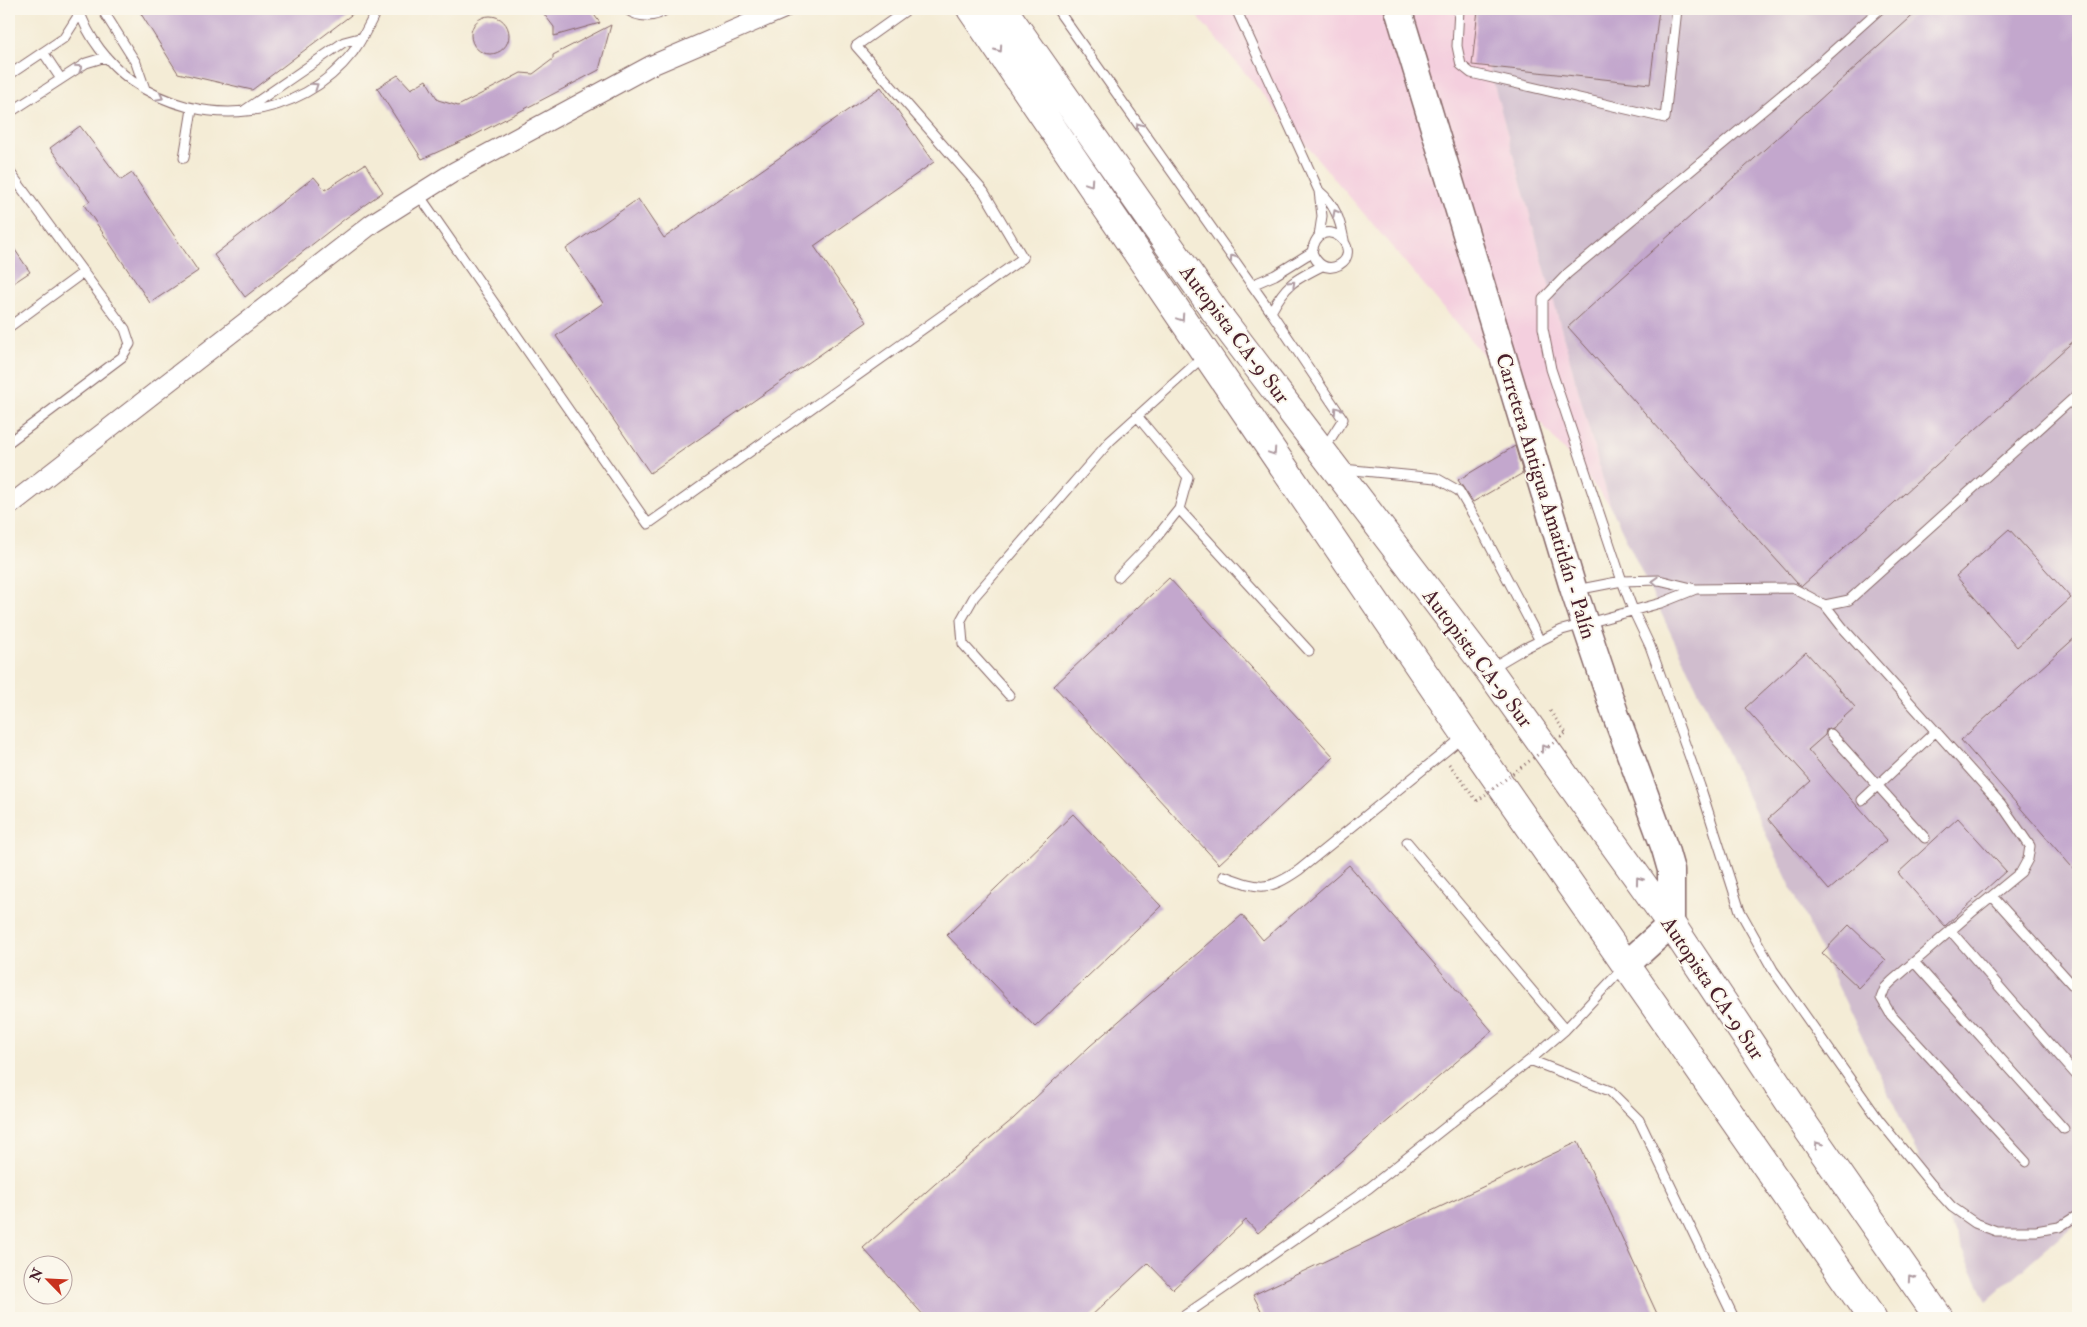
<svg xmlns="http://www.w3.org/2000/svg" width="2087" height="1327" viewBox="0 0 2087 1327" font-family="'IM FELL Double Pica',serif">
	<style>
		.built { fill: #f4cfde }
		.industrial { fill: #d0bdce }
		.building { fill: #c3a7cd }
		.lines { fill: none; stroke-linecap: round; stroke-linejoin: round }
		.lane-casing { stroke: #866767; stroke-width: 11 }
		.street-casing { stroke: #866767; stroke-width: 21 }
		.secondary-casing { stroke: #866767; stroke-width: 29 }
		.highway-casing { stroke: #866767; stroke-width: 30 }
		.path { stroke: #866767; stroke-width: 3; stroke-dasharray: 1 4; stroke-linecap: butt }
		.lane { stroke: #fff; stroke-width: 9 }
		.street { stroke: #fff; stroke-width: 19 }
		.secondary { stroke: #fff; stroke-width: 26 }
		.highway { stroke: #fff; stroke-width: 28 }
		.path-bridge { stroke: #866767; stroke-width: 3; stroke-dasharray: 1 4; stroke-linecap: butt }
		.oneway { stroke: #ae9aa0 }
		.labels { text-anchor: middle; stroke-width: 4; stroke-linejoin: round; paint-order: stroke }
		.street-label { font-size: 21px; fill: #4a1f2b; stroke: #fbf7ec }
	</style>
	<rect width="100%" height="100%" fill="#fbf7ec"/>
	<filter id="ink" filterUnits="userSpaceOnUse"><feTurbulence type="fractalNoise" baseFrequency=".02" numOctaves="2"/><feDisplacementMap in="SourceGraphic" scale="10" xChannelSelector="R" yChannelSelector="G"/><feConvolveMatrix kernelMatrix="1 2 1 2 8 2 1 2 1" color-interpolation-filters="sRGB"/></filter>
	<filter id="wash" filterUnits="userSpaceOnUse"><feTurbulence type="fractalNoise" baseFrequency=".0096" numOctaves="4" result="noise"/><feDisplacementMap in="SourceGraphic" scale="20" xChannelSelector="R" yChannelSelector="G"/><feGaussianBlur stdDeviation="1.12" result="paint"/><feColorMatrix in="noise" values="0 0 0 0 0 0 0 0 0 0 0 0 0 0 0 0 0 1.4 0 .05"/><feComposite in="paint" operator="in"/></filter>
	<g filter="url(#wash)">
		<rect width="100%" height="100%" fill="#f4ecd6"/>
		<!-- built -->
		<path class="built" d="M1191 9H1473L1610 505Z"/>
		<!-- industrial -->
		<path class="industrial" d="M1473 9H2078V1221L1987 1301 1610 505Z"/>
		<g id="blocks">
			<!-- building -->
			<path class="building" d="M138 9H359L252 90 178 73Z
				M540 9H590L600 23 554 36V27Z
				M1478 9H1659L1650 84 1472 65Z
				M1920 9H2078V337L1802 586 1797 583 1568 327Z
				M471 35a19 19 0 1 1 38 0a19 19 0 1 1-38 0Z
				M611 25 599 70 473 136 422 159 377 88 398 75 411 89 426 80 438 100 458 106 521 73 533 74 553 59V55Z
				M881 87 934 162 814 246 867 322 650 473 556 336 603 303 566 249 638 199 664 238Z
				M80 126 121 180 132 173 198 271 150 303 84 205 90 201 50 148Z
				M365 164 383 192 346 218 245 297 214 255 314 177 325 190Z
				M9 241 30 272 9 286Z
				M1515 446 1523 473 1473 502 1458 480Z
				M2009 529 2071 598 2017 647 1956 576Z
				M1169 578 1334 757 1219 864 1054 686Z
				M2078 635V874L1961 740Z
				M1806 652 1855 707 1832 728 1826 730 1825 735 1808 750 1887 840 1829 890 1768 819 1811 781 1745 708Z
				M1073 814 1161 906 1035 1027 947 935Z
				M1958 818 2006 871 1945 926 1898 873Z
				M1349 865 1492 1031 1258 1233 1246 1220 1173 1289 1148 1263 1089 1318H926L863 1248 935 1184 1013 1119 1090 1046 1242 915 1263 940Z
				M1849 925 1886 960 1859 988 1822 953Z
				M1578 1142 1659 1318H1265L1253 1295Z"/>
		</g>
	</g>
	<g filter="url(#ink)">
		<use href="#blocks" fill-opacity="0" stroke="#866767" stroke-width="1"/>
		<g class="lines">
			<!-- lane casing -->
			<g class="lane-casing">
				<path id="lane" d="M79 9C87 37 109 64 132 81 201 130 300 121 353 52 363 38 370 24 377 9
					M102 9 136 63 145 89
					M626 9C639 18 654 19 667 9
					M1057 9 1271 312 1343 419 1324 449
					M1236 9 1319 191 1322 216 1319 236
					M1459 9 1457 46 1461 65 1471 73 1665 118 1677 9
					M1880 9 1814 68 1568 273 1543 299V328L1551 369 1622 581 1633 610 1650 646 1700 786 1740 911 1773 970 1879 1120 1931 1184 1952 1207 1975 1223 1996 1231H2036L2059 1227 2078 1215
					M43 52 61 79
					M9 75 64 38 80 13
					M245 110 344 42 363 37
					M9 113 86 63 106 57
					M184 158 192 109
					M9 171 125 329 130 344 122 357 9 442
					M1319 191C1335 204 1340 220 1344 240
					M419 195 648 524 1023 258 984 192 856 46 908 9
					M1252 285 1275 275 1312 252C1320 209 1366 249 1339 265 1326 272 1316 263 1312 252
					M1271 312C1286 284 1294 280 1322 266
					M9 327 84 272
					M1343 469 1436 478 1459 491 1479 525 1540 641
					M1179 509 1309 651
					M1118 577 1156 538 1179 509 1188 477 1137 416
					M1576 590 1622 581 1659 580 1696 589 1793 588 1825 605 1843 628 2001 804 2030 846 2028 859 2021 872 1971 913 1892 981 1885 988 1881 998 1891 1015 2026 1162
					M1825 605 1849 600 2078 394
					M1491 668 1525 648 1562 630 1661 603 1696 589
					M1009 695 963 644 961 620 974 597 1110 441 1204 356
					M1831 734 1925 838
					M1862 800 1936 731
					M1407 842 1565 1030
					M1224 876C1260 889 1267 892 1299 870L1463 737
					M1992 896 2078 991
					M1950 930 2078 1077
					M1914 962 2064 1129
					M1530 1060 1610 1091 1639 1120 1734 1318
					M1181 1318 1369 1188 1530 1060 1565 1030 1624 967"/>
			</g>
			<!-- street casing -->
			<g class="street-casing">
				<path id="street" d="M9 506 373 223 454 172 650 66 783 9"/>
			</g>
			<!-- secondary casing -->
			<g class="secondary-casing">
				<path id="secondary" d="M1398 9 1574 591 1615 713 1665 849 1671 870V924L1626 965"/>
			</g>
			<!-- highway casing -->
			<g class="highway-casing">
				<path id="highway" d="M971 9 1466 735 1872 1318
					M1003 9 1215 311 1488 669 1671 924 1806 1127 1939 1318"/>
			</g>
			<!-- path -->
			<path class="path" d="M1550 711 1566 733
				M1449 764 1477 801"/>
			<!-- lane -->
			<use href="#lane" class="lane"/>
			<!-- street -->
			<use href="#street" class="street"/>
			<!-- secondary -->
			<use href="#secondary" class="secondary"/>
			<!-- highway -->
			<use href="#highway" class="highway"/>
			<!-- path-bridge -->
			<path class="path-bridge" d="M1477 801 1566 733"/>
		</g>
		<!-- one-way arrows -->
		<defs><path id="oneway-chevron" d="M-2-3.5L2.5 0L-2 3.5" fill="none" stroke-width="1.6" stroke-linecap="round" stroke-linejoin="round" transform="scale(1.25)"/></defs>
		<g class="oneway">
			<use href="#oneway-chevron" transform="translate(999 49) rotate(55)"/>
			<use href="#oneway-chevron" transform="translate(79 68) rotate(-33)"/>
			<use href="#oneway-chevron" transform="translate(315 86) rotate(-34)"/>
			<use href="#oneway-chevron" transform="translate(160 97) rotate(27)"/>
			<use href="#oneway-chevron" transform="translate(1139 126) rotate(-125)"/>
			<use href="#oneway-chevron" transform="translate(1090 183) rotate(56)"/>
			<use href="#oneway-chevron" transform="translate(1336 213) rotate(-118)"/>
			<use href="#oneway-chevron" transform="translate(1233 258) rotate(-125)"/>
			<use href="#oneway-chevron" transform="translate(1292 284) rotate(-43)"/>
			<use href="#oneway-chevron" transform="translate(1181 318) rotate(56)"/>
			<use href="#oneway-chevron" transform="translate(1337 410) rotate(-124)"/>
			<use href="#oneway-chevron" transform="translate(1273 452) rotate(56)"/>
			<use href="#oneway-chevron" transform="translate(1655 581) rotate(-177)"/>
			<use href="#oneway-chevron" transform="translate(1544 748) rotate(-126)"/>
			<use href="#oneway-chevron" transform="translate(1639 880) rotate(-126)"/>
			<use href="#oneway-chevron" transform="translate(1818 1145) rotate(-125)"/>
			<use href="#oneway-chevron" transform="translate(1911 1278) rotate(-125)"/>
		</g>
	</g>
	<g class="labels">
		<!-- street labels -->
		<g class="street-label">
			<text transform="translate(1235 334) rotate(53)" y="7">Autopista CA-9 Sur</text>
			<text transform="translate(1546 496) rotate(73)" y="7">Carretera Antigua Amatitlán - Palín</text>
			<text transform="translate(1478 658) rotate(53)" y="7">Autopista CA-9 Sur</text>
			<text transform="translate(1713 988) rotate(56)" y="7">Autopista CA-9 Sur</text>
		</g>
	</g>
	<!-- margin -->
	<rect width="2087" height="1327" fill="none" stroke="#fbf7ec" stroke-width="30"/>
	<!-- north arrow -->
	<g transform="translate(48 1280) rotate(294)"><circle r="24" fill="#fbf7ec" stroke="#b4a19f"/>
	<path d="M0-4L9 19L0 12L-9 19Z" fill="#c8321e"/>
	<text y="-8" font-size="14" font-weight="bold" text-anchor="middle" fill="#4a1f2b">N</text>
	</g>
</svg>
